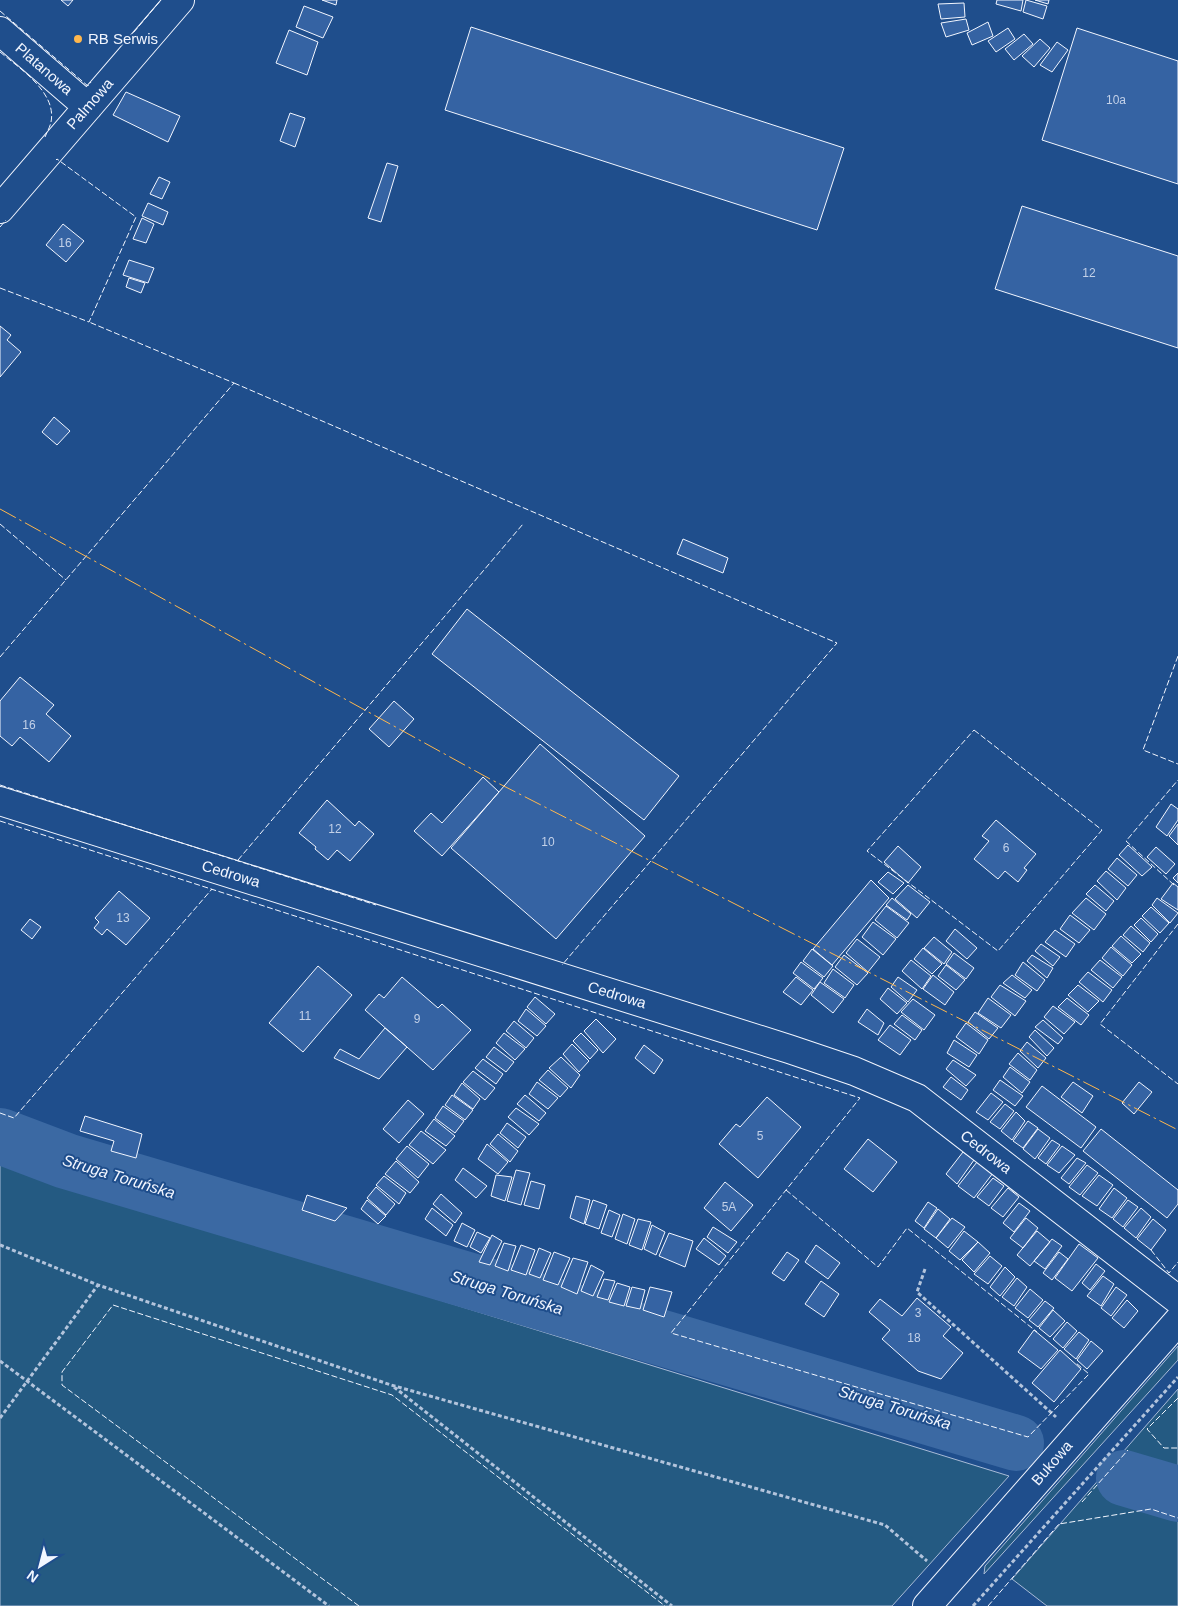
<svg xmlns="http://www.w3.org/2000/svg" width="1178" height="1606" viewBox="0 0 1178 1606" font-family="Arial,sans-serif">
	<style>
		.green { fill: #245a82; stroke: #a8bbd7 }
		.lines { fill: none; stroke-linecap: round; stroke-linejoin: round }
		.river { stroke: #3b69a3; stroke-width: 56 }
		.building { fill: #3563a3; stroke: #f2f6ff }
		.minor-casing { stroke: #f2f6ff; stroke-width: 30 }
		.path { stroke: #b3c4dc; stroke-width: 3; stroke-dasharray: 4 2.5; stroke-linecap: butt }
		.minor { stroke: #1f4e8c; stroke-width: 28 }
		.fence { stroke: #f2f6ff; stroke-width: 1; stroke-dasharray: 6 2.5; stroke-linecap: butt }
		.power { stroke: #ffb74d; stroke-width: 1; stroke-dasharray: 18 4 2.5 4; stroke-linecap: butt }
		.poi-dot { fill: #ffb74d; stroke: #1f4e8c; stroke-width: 2 }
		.labels { text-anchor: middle; stroke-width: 4; stroke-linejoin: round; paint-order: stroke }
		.number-label { font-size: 12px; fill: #c3d1e8 }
		.poi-label { font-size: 15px; fill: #f2f6ff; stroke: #1f4e8c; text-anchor: start }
		.street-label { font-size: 15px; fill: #f2f6ff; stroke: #1f4e8c }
		.water-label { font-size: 16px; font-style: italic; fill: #f2f6ff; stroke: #1f4e8c }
	</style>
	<rect width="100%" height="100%" fill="#1f4e8c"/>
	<!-- green -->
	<path class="green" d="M0 1164 1009 1476 892 1606H0Z
		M1178 1346V1360L984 1574 985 1566Z
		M1178 1389V1488L1129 1474 1121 1485 1178 1503V1606H1047L1012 1579Z"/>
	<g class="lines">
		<!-- river -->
		<path class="river" d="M0 1136 66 1161 1016 1443
			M1124 1478 1178 1494"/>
	</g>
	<!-- building -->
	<path class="building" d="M61 0H73L68 6Z
		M322 0H337L336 5Z
		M997 0H1023L1021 11 996 4Z
		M1026 0 1047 6 1043 19 1023 12Z
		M1035 0H1049L1048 4Z
		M964 3 965 17 941 19 938 4Z
		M304 6 333 17 323 38 296 27Z
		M966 19 969 30 946 37 941 23Z
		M988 22 993 36 972 45 967 33Z
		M471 27 844 148 817 230 445 110Z
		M1008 28 1015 39 996 52 988 41Z
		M1077 28 1178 61V184L1042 140Z
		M289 30 318 42 307 75 276 63Z
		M1024 34 1033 44 1014 60 1005 49Z
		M1040 39 1050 48 1034 67 1022 56Z
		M1057 42 1068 50 1052 72 1040 65Z
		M126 92 180 116 168 142 113 115Z
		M290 113 305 118 295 147 280 141Z
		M387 163 398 166 381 222 368 218Z
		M159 177 170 182 162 199 150 194Z
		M148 203 168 212 163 225 142 216Z
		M1022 206 1178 256V348L995 289Z
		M142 218 154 224 146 243 133 239Z
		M63 224 84 241 66 262 46 245Z
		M129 260 154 268 148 283 123 275Z
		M129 278 145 283 141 293 126 287Z
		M0 326 11 335 7 340 21 352 0 377Z
		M54 417 70 431 57 445 42 432Z
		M683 539 728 558 723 573 677 554Z
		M467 609 679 776 644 820 432 654Z
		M20 677 54 705 46 714 71 736 49 762 20 737 12 746 0 736V701Z
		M394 701 414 719 389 747 369 729Z
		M540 744 645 836 556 939 451 848Z
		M483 777 499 792 442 856 414 831 431 813 442 823Z
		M327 800 355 826 359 821 374 834 350 861 337 850 328 860 315 849 316 847 299 833Z
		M1171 804 1178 809V820L1167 836 1156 827Z
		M996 820 1036 854 1024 868 1027 870 1018 882 1005 871 998 879 974 859 989 841 982 836Z
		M1178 824V845L1169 836Z
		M1128 845 1152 867 1142 876 1119 855Z
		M898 846 921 867 908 883 884 862Z
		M1156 847 1175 864 1166 874 1147 857Z
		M1117 858 1137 875 1128 886 1108 869Z
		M1106 871 1126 888 1117 900 1097 881Z
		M888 872 904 883 893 894 878 882Z
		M1178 873V883L1173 878Z
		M871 880 889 898 832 965 813 949Z
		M1173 883 1178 887V910L1161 899Z
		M908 885 930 902 917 918 895 899Z
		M1095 885 1114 901 1106 911 1086 894Z
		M119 891 150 918 126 945 107 929 102 935 94 928 99 922 95 918Z
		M892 898 911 914 907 920 886 905Z
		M1086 898 1106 914 1094 930 1072 913Z
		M1157 898 1178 913 1170 923 1152 905Z
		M886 906 909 923 897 938 875 920Z
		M1151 907 1169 923 1160 933 1142 916Z
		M1070 915 1090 930 1079 943 1060 929Z
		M1141 918 1158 934 1151 942 1134 925Z
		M30 919 41 927 32 939 21 930Z
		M873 922 896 939 883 955 862 937Z
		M1131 926 1150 943 1143 952 1123 935Z
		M955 929 977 948 967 959 946 941Z
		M1055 930 1075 944 1066 957 1045 942Z
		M1121 936 1141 954 1132 963 1112 946Z
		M934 937 952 952 944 964 924 948Z
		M857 939 880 957 868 972 846 953Z
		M1041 944 1060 957 1053 966 1035 951Z
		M1111 947 1132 965 1123 976 1102 958Z
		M923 948 942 964 932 974 914 959Z
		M812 949 833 966 824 977 803 961Z
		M954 953 974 968 966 979 946 964Z
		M844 955 868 973 857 985 835 967Z
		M1032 955 1053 968 1047 978 1027 961Z
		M911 960 931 976 922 989 902 971Z
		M1100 960 1122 977 1113 988 1091 970Z
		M801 962 823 978 814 989 793 973Z
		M1023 962 1045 980 1037 991 1015 975Z
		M946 965 965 980 956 990 938 976Z
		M318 966 352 995 303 1052 269 1023Z
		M833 969 854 985 845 998 824 983Z
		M1088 972 1112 990 1103 1002 1079 982Z
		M933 975 954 992 945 1005 923 989Z
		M1012 975 1032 990 1025 998 1003 983Z
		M402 977 438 1008 442 1004 471 1030 433 1070 365 1010 379 994 384 998Z
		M796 977 813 990 801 1005 783 992Z
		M898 977 917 990 908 1002 891 987Z
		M820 982 844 999 833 1013 811 995Z
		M1000 985 1026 1001 1015 1016 991 997Z
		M1078 985 1099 1001 1088 1012 1068 995Z
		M888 988 907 1003 897 1014 880 999Z
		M535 997 555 1014 546 1024 527 1007Z
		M988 998 1011 1015 1001 1028 978 1013Z
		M1067 998 1089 1015 1081 1025 1058 1007Z
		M913 999 935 1015 924 1030 901 1012Z
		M1053 1006 1075 1022 1064 1034 1044 1017Z
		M526 1009 546 1026 537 1036 518 1021Z
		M867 1009 884 1023 878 1035 858 1022Z
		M975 1012 998 1028 989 1039 968 1022Z
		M902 1015 922 1030 915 1040 894 1024Z
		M596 1019 616 1039 603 1053 584 1031Z
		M1043 1020 1063 1038 1058 1044 1035 1027Z
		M514 1021 534 1038 526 1048 506 1031Z
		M966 1023 988 1040 979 1054 956 1037Z
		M890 1025 911 1040 900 1055 878 1040Z
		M385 1028 407 1047 379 1079 334 1058 340 1049 359 1059Z
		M1035 1030 1054 1048 1047 1056 1029 1037Z
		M504 1033 525 1049 515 1060 496 1043Z
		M581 1033 598 1050 590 1059 573 1041Z
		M954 1040 977 1055 969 1067 947 1053Z
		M1027 1042 1046 1058 1038 1068 1020 1051Z
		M572 1044 589 1061 579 1072 563 1054Z
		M644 1045 663 1060 654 1074 635 1058Z
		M494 1047 514 1062 506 1072 486 1057Z
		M1018 1053 1037 1070 1030 1080 1009 1064Z
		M561 1057 580 1075 571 1088 549 1068Z
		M483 1059 503 1074 496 1084 475 1068Z
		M953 1060 976 1075 966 1086 946 1069Z
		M1010 1067 1030 1082 1022 1093 1003 1077Z
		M548 1070 568 1088 560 1097 539 1080Z
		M473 1071 495 1088 485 1100 463 1082Z
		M951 1077 968 1090 961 1100 943 1087Z
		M1000 1080 1023 1096 1015 1106 993 1090Z
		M537 1082 558 1098 548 1109 529 1094Z
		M1073 1082 1093 1096 1082 1113 1061 1097Z
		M1139 1082 1152 1092 1134 1114 1122 1103Z
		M462 1083 480 1099 473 1109 454 1095Z
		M1042 1086 1096 1127 1081 1148 1026 1107Z
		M991 1093 1003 1102 988 1120 976 1112Z
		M452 1095 473 1110 465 1120 445 1105Z
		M525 1095 546 1113 539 1121 517 1104Z
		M767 1097 801 1127 758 1178 719 1144 736 1124 740 1127Z
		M408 1100 424 1114 399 1143 383 1129Z
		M1005 1104 1014 1111 1000 1129 990 1122Z
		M443 1106 464 1121 455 1133 435 1118Z
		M516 1108 539 1124 529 1135 508 1117Z
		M1016 1112 1025 1121 1012 1140 1001 1131Z
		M85 1116 142 1134 136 1158 111 1151 114 1141 80 1131Z
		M434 1119 455 1136 446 1146 425 1131Z
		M1028 1121 1038 1128 1023 1148 1013 1141Z
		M507 1123 526 1137 518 1148 500 1133Z
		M1038 1129 1050 1138 1035 1159 1023 1149Z
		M1101 1129 1178 1190V1204L1167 1218 1083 1151Z
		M421 1131 446 1150 433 1164 409 1145Z
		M498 1134 518 1151 510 1162 490 1144Z
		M868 1139 897 1162 873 1192 844 1169Z
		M1052 1140 1060 1145 1046 1164 1038 1158Z
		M487 1144 508 1162 498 1174 478 1159Z
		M407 1146 429 1164 418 1178 396 1159Z
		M1062 1146 1075 1155 1059 1173 1047 1165Z
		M963 1152 974 1160 957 1184 946 1174Z
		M1077 1158 1086 1163 1069 1184 1061 1178Z
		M396 1161 419 1182 410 1193 385 1174Z
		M977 1162 993 1173 974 1198 958 1186Z
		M1087 1165 1098 1173 1080 1195 1069 1187Z
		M463 1168 487 1186 476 1198 455 1180Z
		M516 1170 530 1173 521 1205 507 1201Z
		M496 1175 512 1177 505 1201 491 1196Z
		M1099 1175 1113 1185 1097 1206 1082 1196Z
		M384 1176 406 1193 399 1204 376 1185Z
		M993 1178 1004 1186 989 1206 977 1197Z
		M531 1181 545 1185 539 1209 524 1205Z
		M725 1182 753 1205 731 1231 704 1208Z
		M376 1187 395 1204 386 1215 367 1198Z
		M1008 1188 1019 1197 1003 1217 991 1208Z
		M1114 1188 1127 1198 1112 1218 1099 1209Z
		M441 1194 462 1213 455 1223 433 1204Z
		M307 1195 347 1208 335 1221 302 1210Z
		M576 1196 590 1200 584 1224 570 1218Z
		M367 1200 386 1216 378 1224 361 1209Z
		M593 1200 607 1205 599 1229 585 1224Z
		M1128 1200 1138 1207 1123 1227 1113 1219Z
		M928 1202 937 1208 924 1228 915 1221Z
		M1019 1203 1030 1211 1014 1232 1003 1223Z
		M432 1208 453 1225 446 1236 425 1219Z
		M1141 1208 1151 1217 1136 1238 1124 1228Z
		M938 1209 950 1219 936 1238 924 1229Z
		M609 1210 620 1215 612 1237 601 1233Z
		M623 1214 635 1219 627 1244 615 1239Z
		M952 1218 965 1227 948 1248 936 1238Z
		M1026 1218 1038 1228 1023 1248 1010 1238Z
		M638 1219 651 1222 642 1250 629 1245Z
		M1153 1219 1166 1230 1151 1250 1137 1239Z
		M462 1223 475 1230 467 1247 454 1241Z
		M652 1225 665 1232 656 1255 644 1249Z
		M713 1227 737 1242 728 1253 707 1237Z
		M964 1231 978 1242 960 1260 949 1251Z
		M1037 1231 1050 1242 1030 1266 1017 1255Z
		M477 1232 490 1238 481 1253 470 1247Z
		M669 1233 693 1241 685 1267 659 1256Z
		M492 1235 502 1241 490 1265 479 1262Z
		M704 1238 726 1256 719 1265 696 1249Z
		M1052 1239 1062 1246 1045 1269 1034 1261Z
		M978 1242 990 1253 974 1272 962 1260Z
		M504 1243 516 1246 508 1271 495 1266Z
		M1079 1244 1098 1258 1072 1291 1055 1278Z
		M521 1245 535 1250 526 1275 511 1270Z
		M816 1245 840 1263 828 1279 805 1262Z
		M539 1248 551 1253 540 1278 529 1274Z
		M554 1252 570 1258 558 1285 543 1280Z
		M787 1252 799 1260 784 1281 772 1273Z
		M1059 1252 1068 1259 1052 1280 1043 1273Z
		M990 1256 1002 1266 988 1284 974 1274Z
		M573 1258 588 1262 577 1294 561 1287Z
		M1096 1264 1105 1271 1090 1290 1082 1283Z
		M591 1265 604 1272 593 1296 581 1291Z
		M1005 1267 1015 1277 1000 1296 990 1287Z
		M1103 1276 1114 1284 1101 1306 1087 1296Z
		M1017 1278 1027 1287 1014 1306 1002 1297Z
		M604 1279 615 1281 608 1300 597 1297Z
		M821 1281 839 1294 824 1317 805 1304Z
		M617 1283 630 1287 624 1306 609 1302Z
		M632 1287 645 1290 640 1309 626 1306Z
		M650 1287 672 1292 664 1317 643 1310Z
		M1116 1287 1127 1295 1111 1316 1101 1308Z
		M1030 1289 1043 1300 1028 1318 1015 1308Z
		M917 1298 951 1327 943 1336 963 1353 941 1379 918 1371 882 1339 890 1330 869 1312 880 1299 902 1316Z
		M1127 1300 1138 1311 1124 1328 1112 1318Z
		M1045 1301 1054 1308 1038 1327 1029 1320Z
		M1053 1310 1065 1321 1050 1337 1039 1328Z
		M1067 1322 1077 1331 1063 1348 1053 1339Z
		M1034 1330 1058 1350 1041 1369 1018 1352Z
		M1079 1332 1089 1340 1076 1359 1064 1349Z
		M1091 1341 1103 1351 1087 1369 1077 1360Z
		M1060 1350 1081 1369 1054 1402 1032 1383Z"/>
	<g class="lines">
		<!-- minor casing -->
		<g class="minor-casing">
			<path id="minor" d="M0 31 88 107
				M0 209 180 0
				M0 801 789 1049 854 1071 917 1098 1178 1300
				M927 1606 1178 1321"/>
		</g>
		<!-- path -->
		<path class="path" d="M0 1245 98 1285 391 1385 885 1525 927 1561
			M925 1269 917 1292 1056 1417
			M0 1361 329 1606
			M394 1387 672 1606
			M0 1418 98 1285
			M973 1606 1178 1377"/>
		<!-- minor -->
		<use href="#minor" class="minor"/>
		<!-- fence -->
		<path class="fence" d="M0 11 88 86 91 82
			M128 39 161 0
			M0 52C19 68 57 92 51 122 50 127 47 132 45 137
			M0 227 6 220
			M0 288 89 322 136 217 57 159 56 160
			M234 383 837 643 562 965
			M0 524 66 580
			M1178 656 1143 750 1178 764
			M0 657 234 383 89 322
			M974 730 1102 830 998 951 867 851Z
			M0 785 376 905
			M0 821 860 1098 671 1333 1028 1437 1089 1374 1076 1363
			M238 860 523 524
			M1174 885 1126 841 1178 780
			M1178 924 1100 1024 1178 1084
			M0 1113 14 1118 212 889
			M786 1190 878 1267 907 1228 1037 1332
			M1151 1250 1169 1273 1178 1262
			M1178 1398 1147 1429 1164 1448H1178
			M1082 1502 1128 1450
			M359 1606 62 1385V1372L113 1305 392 1395 665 1606
			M988 1606 1059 1524 1151 1509 1178 1518"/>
		<!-- power -->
		<path class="power" d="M0 509 490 779 1178 1130"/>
	</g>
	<!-- markers -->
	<circle class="poi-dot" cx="78" cy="39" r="5"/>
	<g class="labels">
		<!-- number labels -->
		<g class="number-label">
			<text x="1116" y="104">10a</text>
			<text x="65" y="247">16</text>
			<text x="1089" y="277">12</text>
			<text x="29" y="729">16</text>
			<text x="335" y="833">12</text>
			<text x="548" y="846">10</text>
			<text x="1006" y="852">6</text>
			<text x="123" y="922">13</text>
			<text x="305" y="1020">11</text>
			<text x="417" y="1023">9</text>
			<text x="760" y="1140">5</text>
			<text x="729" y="1211">5A</text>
			<text x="918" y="1317">3</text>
			<text x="914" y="1342">18</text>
		</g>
		<!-- poi labels -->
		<g class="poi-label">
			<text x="88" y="44">RB Serwis</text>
		</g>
		<!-- street labels -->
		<g class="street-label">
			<text transform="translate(44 69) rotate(41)" y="5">Platanowa</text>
			<text transform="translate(90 104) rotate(-49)" y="5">Palmowa</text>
			<text transform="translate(231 874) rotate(17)" y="5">Cedrowa</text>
			<text transform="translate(617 995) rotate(17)" y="5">Cedrowa</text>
			<text transform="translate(986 1152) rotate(38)" y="5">Cedrowa</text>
			<text transform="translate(1052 1463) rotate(-49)" y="5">Bukowa</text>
		</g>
		<!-- water labels -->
		<g class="water-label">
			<text transform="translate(119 1176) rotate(17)" y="6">Struga Toruńska</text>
			<text transform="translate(507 1292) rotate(17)" y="6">Struga Toruńska</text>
			<text transform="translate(895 1407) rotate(17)" y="6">Struga Toruńska</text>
		</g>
	</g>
	<!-- north arrow -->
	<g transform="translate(40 1566) rotate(216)" stroke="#1f4e8c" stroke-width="4" paint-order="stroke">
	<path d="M0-4L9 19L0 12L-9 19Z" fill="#f2f6ff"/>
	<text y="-8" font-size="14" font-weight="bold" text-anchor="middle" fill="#f2f6ff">N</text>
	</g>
</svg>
